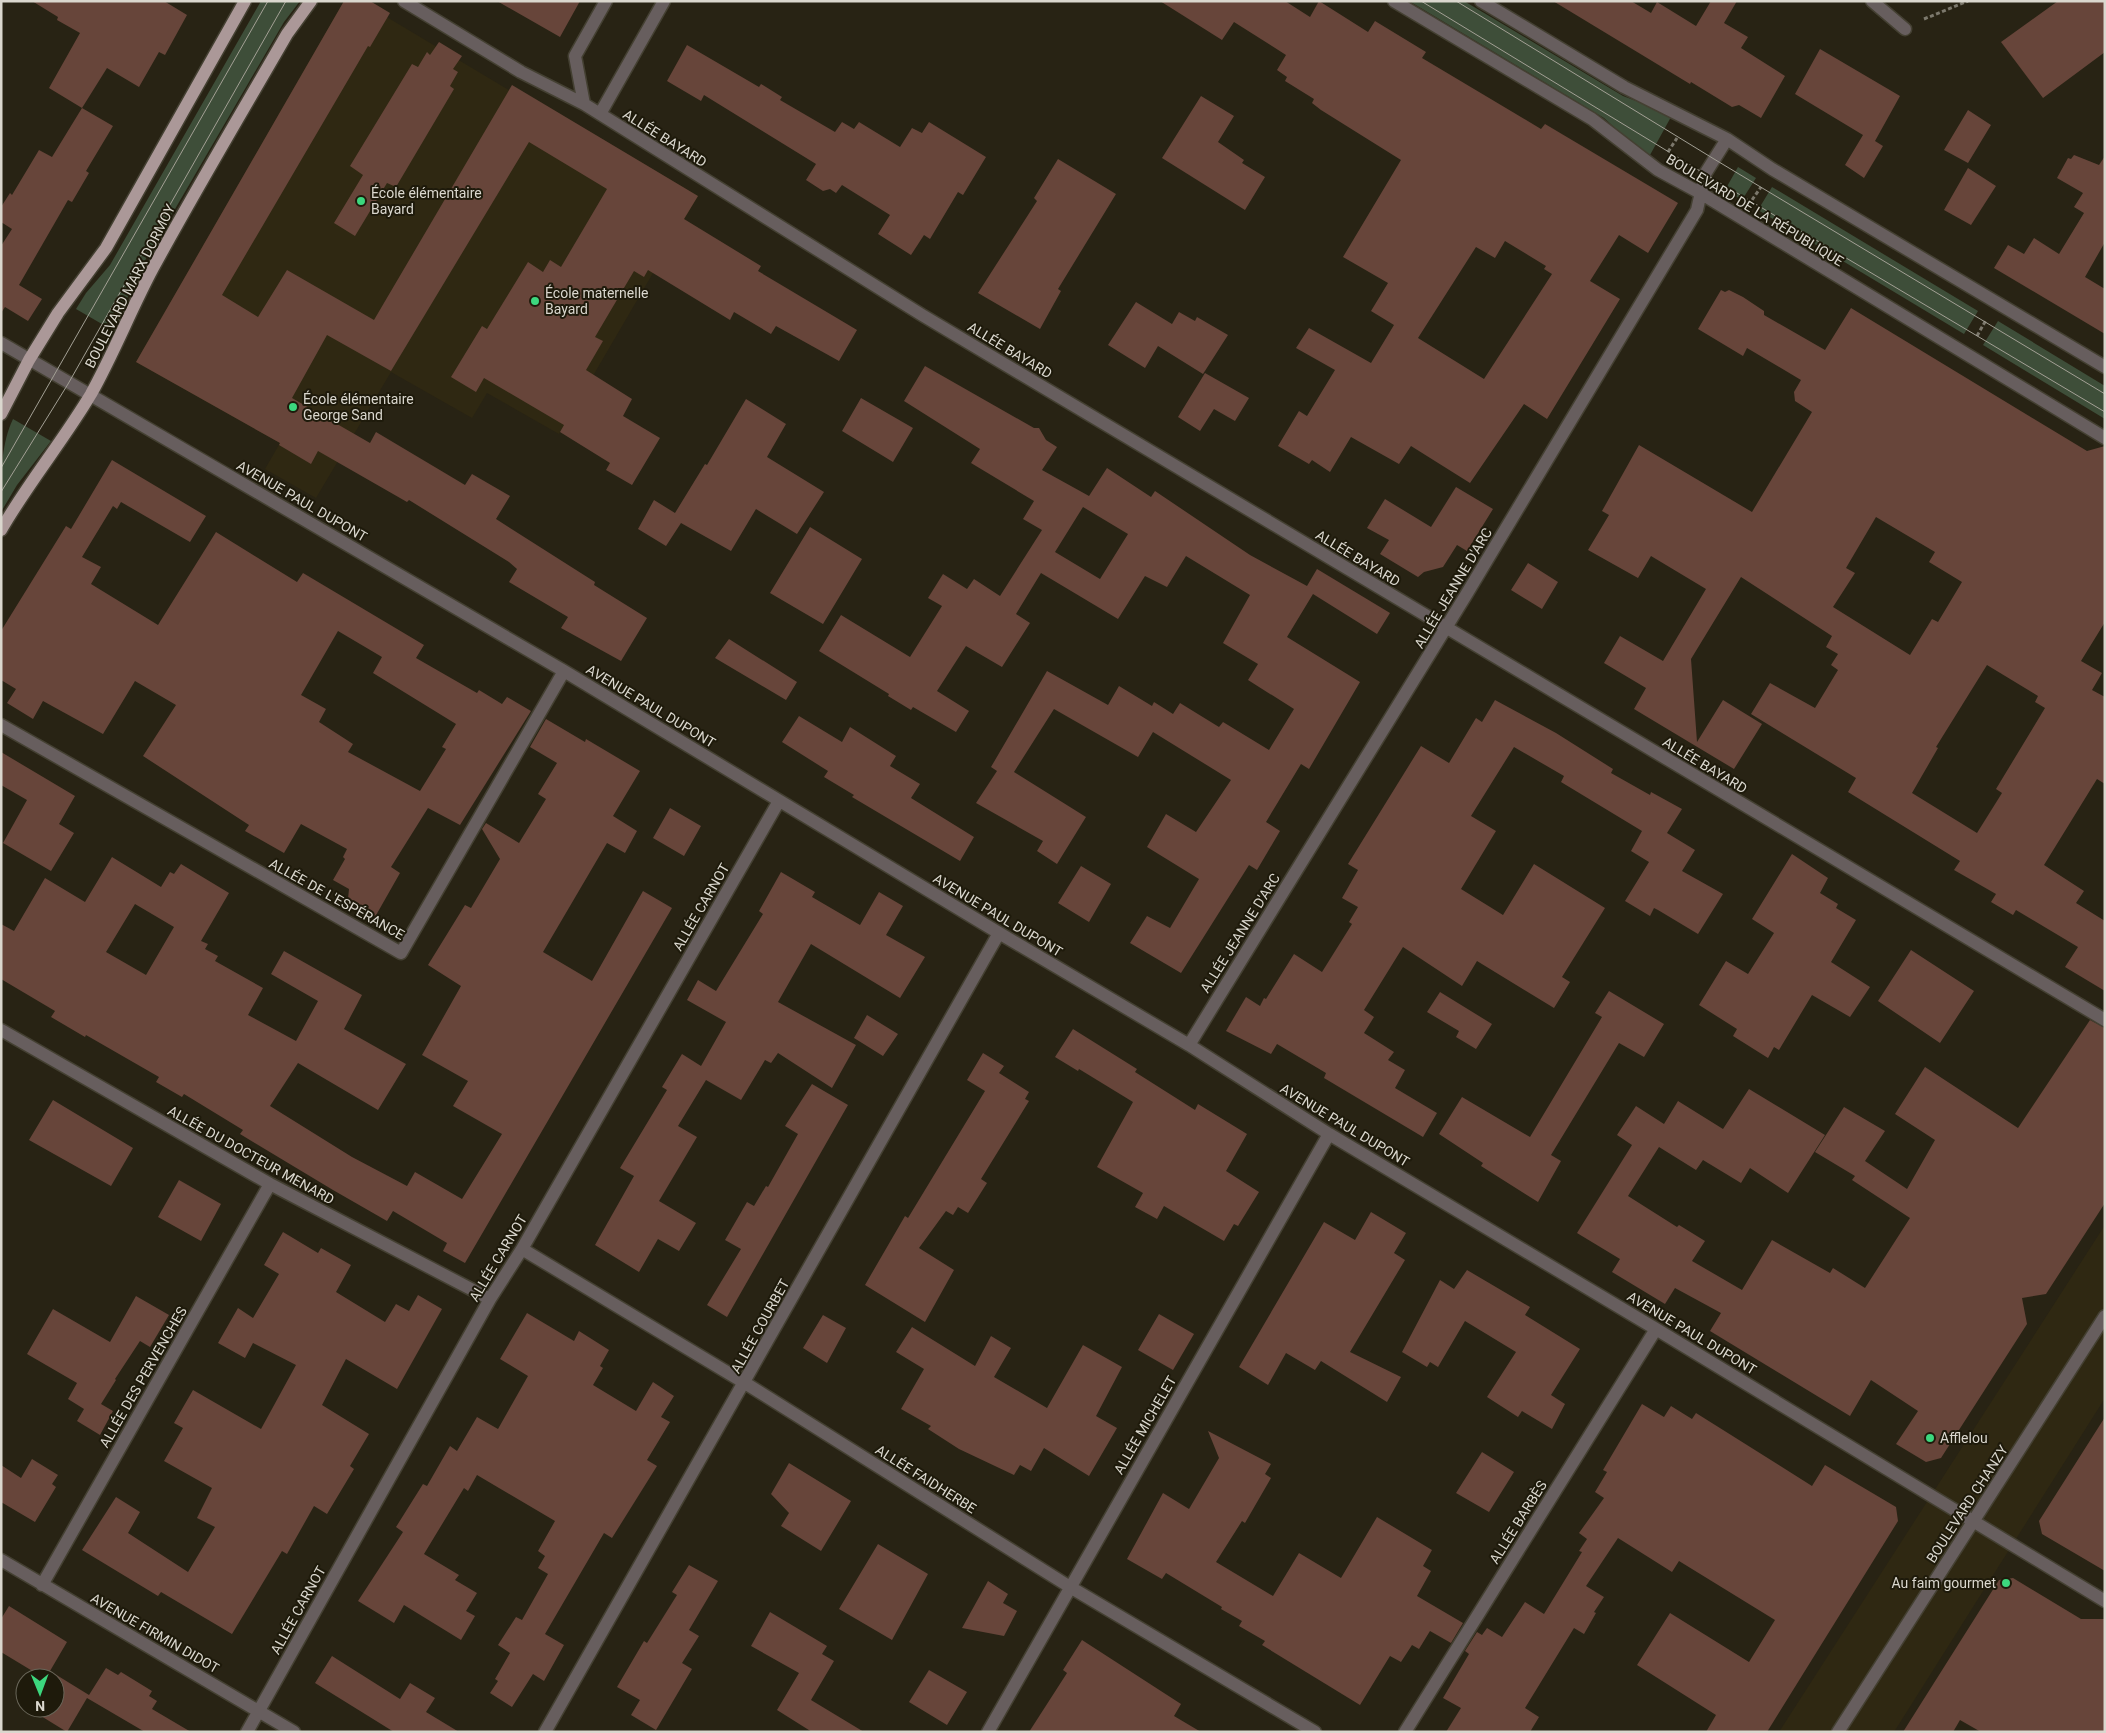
<svg xmlns="http://www.w3.org/2000/svg" width="2106" height="1733" viewBox="0 0 2106 1733" font-family="Roboto,sans-serif">
	<style>
		.built { fill: #2f2812 }
		.green { fill: #3e4e39 }
		.building { fill: #67453a; fill-rule: evenodd }
		.lines { fill: none; stroke-linecap: round; stroke-linejoin: round }
		.minor-casing { stroke: #444032; stroke-width: 15 }
		.major-casing { stroke: #444032; stroke-width: 15 }
		.path { stroke: #7c786c; stroke-width: 3; stroke-dasharray: 4 2.5; stroke-linecap: butt }
		.minor { stroke: #675e5e; stroke-width: 12 }
		.major { stroke: #ab9898; stroke-width: 12 }
		.tram { stroke: #a3a095; stroke-width: 1 }
		.poi-dot { fill: #3cd77e; stroke: #1e1a0b; stroke-width: 2 }
		.labels { text-anchor: middle; stroke-width: 4; stroke-linejoin: round; paint-order: stroke }
		.street-label { font-size: 14px; fill: #dad7ce; stroke: #1e1a0b }
		.poi-label { font-size: 14px; fill: #dad7ce; stroke: #1e1a0b; text-anchor: start }
	</style>
	<rect width="100%" height="100%" fill="#282314"/>
	<!-- built -->
	<path class="built" d="M344 1H360L547 113 550 108 698 196 559 434 487 393 472 418 391 372 316 498 265 469 280 443 136 362Z
		M2105 1225V1398L1894 1732H1779Z"/>
	<!-- green -->
	<path class="green" d="M261 1H300L284 22 136 276 114 331 76 309 86 293 110 265Z
		M1409 1H1464L1623 96 1655 108 1671 117 1650 155 1635 146 1604 118Z
		M1738 167 1756 178 1742 200 1725 190Z
		M1772 187 1978 311 1964 334 1758 210Z
		M1998 321 2105 386V419L1983 345Z
		M13 419 51 441 17 485 1 512C1 481 0 446 13 419Z"/>
	<!-- building -->
	<path class="building" d="M32 1H164L187 15 165 55 159 52 139 87 107 68 82 108 49 88 80 33 57 20 58 17Z
		M344 1H370L390 13 370 47 368 46 222 295 258 317 287 270 374 320 512 85 698 196 684 219 761 266 758 271 857 330 839 361 776 326 771 334 734 312 730 320 648 270 644 277 634 271 595 337 603 341 586 370 632 399 623 416 660 438 632 485 606 470 610 463 560 432 564 425 484 378 476 392 451 377 482 326 487 329 528 262 543 272 550 260 561 267 607 189 529 142 391 371 327 335 292 398 370 443 376 432 465 485 472 474 510 496 496 519 595 582 594 585 647 618 621 661 561 628 568 617 509 582 517 569 509 562 409 500 407 502 318 451 311 464 279 445 280 443 136 362Z
		M497 1H580L560 37Z
		M1160 1H1285L1310 17 1319 1 1368 32 1375 21 1426 52 1422 58 1541 129 1545 124 1678 203 1648 253 1619 235 1590 281 1620 299 1547 419 1524 404 1470 483 1411 446 1399 464 1351 437 1330 472 1312 460 1309 464 1278 446 1299 411 1307 416 1335 370 1296 348 1309 328 1371 363 1394 325 1371 311 1388 283 1343 257 1401 160 1321 110 1312 103 1314 99 1285 81 1287 77 1277 70 1286 55 1234 22 1222 40ZM1505 241 1546 266 1544 269 1552 274 1484 379 1418 338 1476 247 1495 258Z
		M1553 1H1631L1651 13 1657 2 1696 26 1711 1H1737L1724 23 1748 37 1741 48 1785 76 1761 118 1739 105 1732 107 1691 82 1690 84Z
		M2058 1H2105V52L2043 98 2001 42Z
		M439 42 462 56 453 69 458 72 450 86 454 89 396 187 387 183 355 236 334 223 363 175 350 166 412 64 418 67 427 52 430 55Z
		M687 45 759 87 761 84 782 97 780 100 835 132 842 122 854 129 859 122 900 147 912 128 922 133 929 122 986 157 963 195 958 192 930 239 924 235 911 255 878 234 890 215 842 185 836 193 830 189 823 191 806 180 816 164 704 95 701 101 667 81Z
		M1820 49 1900 96 1875 141 1883 146 1864 178 1845 165 1863 135 1795 94Z
		M1201 96 1234 116 1218 142 1244 160 1242 163 1265 177 1245 210 1162 158Z
		M82 108 113 126 86 171 89 173 72 202 68 200 19 285 42 299 28 321 5 307 1 313V246L12 229 1 222V207L10 193 12 195 39 150 52 157Z
		M1968 110 1991 125 1968 163 1944 150Z
		M2074 155 2099 165 2105 156V242L2085 277 2105 289V334L1994 268 2008 245 2024 254 2034 238 2059 254 2084 213 2074 207 2083 193 2057 178 2068 158 2071 159Z
		M1058 159 1116 194 1058 289 1061 291 1040 329 978 293 1037 201 1034 198Z
		M1968 168 1996 186 1971 225 1944 210Z
		M1721 290 1725 292 1729 290 1743 297 1764 311V315L1825 350 1851 308 2087 451 2105 446V622L2081 661 2102 673 2092 690 2105 697V784L2097 779 2044 865 2084 891 2076 903 2105 921V991L2065 967 2078 947 2016 910 2013 915 1991 902 1996 894 1954 870 1960 861 1848 792 1856 778 1751 714 1770 683 1815 708 1838 670 1831 665 1838 654 1826 647 1832 636 1741 577 1691 659 1697 742 1723 700 1762 724 1734 769 1634 709 1646 688 1604 663 1620 636 1663 661 1706 589 1651 556 1638 578 1588 550 1609 515 1602 511 1639 445 1752 512 1812 412 1795 401 1794 392 1801 380 1747 348 1743 356 1698 329ZM1876 517 1935 552 1929 562 1962 582 1938 622 1932 619 1910 655 1833 607 1855 573 1846 568ZM1987 665 2038 696 2035 702 2045 708 1996 789 2002 793 1977 833 1912 793 1938 748 1936 747Z
		M1136 302 1172 324 1179 312 1195 321 1197 317 1228 335 1203 374 1158 346 1145 368 1108 345Z
		M925 366 1034 428H1039L1046 440 1057 447 1042 470 1089 496 1107 468 1151 497 1155 491 1250 555 1307 586 1317 569 1390 613 1377 634 1313 594 1287 637 1360 682 1309 769 1301 764 1266 822 1280 831 1257 870 1249 865 1181 973 1130 943 1147 916 1170 928 1199 879 1147 847 1166 814 1196 832 1231 780 1153 732 1138 757 1054 709 1014 772 1086 817 1057 864 1037 851 1043 841 976 803 997 771 991 767 1047 671 1108 705 1119 686 1152 706 1154 702 1173 714 1180 703 1219 727 1223 722 1269 750 1294 709 1248 680 1258 664 1223 643 1250 595 1186 556 1167 587 1145 576 1118 619 1041 573 1016 614 1030 623 1002 667 966 646 937 691 969 711 956 732 913 707 911 710 888 696 889 694 819 651 841 615 910 657 942 606 928 598 943 574 967 589 974 579 1000 596 1042 530 1023 519 1034 501 971 463 980 449 904 401ZM1083 507 1128 534 1100 579 1055 552Z
		M1205 373 1249 398 1235 421 1214 409 1200 431 1178 417Z
		M861 398 913 428 893 462 842 431Z
		M746 399 786 424 767 457 824 492 797 534 756 509 731 551 681 523 666 546 638 529 654 500 675 513 705 464 707 465Z
		M112 460 206 516 190 542 121 502 117 509 113 506 82 557 101 567 91 584 158 625 216 532 297 582 303 573 424 645 416 658 477 693 479 690 502 704 507 697 531 711 460 825 428 808 391 867 400 873 375 917 348 899 349 889 333 880 345 859 343 857 347 849 301 824 284 853 245 831 249 825 143 756 176 705 135 681 103 734 43 701 33 719 7 703 16 689 1 680V631L66 526 71 529ZM338 631 382 657 373 673 456 724 442 747 446 749 420 791 348 752 353 744 319 722 326 709 301 695Z
		M1456 487 1493 509 1467 551 1457 545 1443 567 1424 572 1418 577 1380 554 1389 540 1367 528 1385 499 1431 527Z
		M810 527 862 559 823 624 770 593Z
		M1528 563 1558 582 1542 609 1511 590Z
		M729 639 797 682 786 700 715 658Z
		M1495 700 1556 733 1613 769 1611 773 1650 795 1651 792 1682 809 1667 833 1695 850 1682 871 1723 894 1698 934 1658 910 1654 908 1650 916 1625 901 1649 862 1631 851 1642 831 1561 782 1564 776 1514 747 1471 816 1496 831 1461 889 1503 915 1534 864 1605 908 1562 977 1570 982 1554 1008 1477 961 1462 986 1403 947 1364 1010 1374 1017 1364 1033 1394 1052 1388 1060 1405 1070 1395 1088 1437 1113 1423 1137 1324 1078 1326 1073 1277 1044 1271 1054 1226 1031 1246 997 1260 1006 1264 998 1266 999 1294 954 1322 972 1352 924 1349 922 1358 907 1342 898 1358 870 1348 864 1421 746 1449 763 1476 718 1482 722Z
		M799 716 842 742 850 727 896 756 890 766 920 784 911 798 974 837 960 861 852 797 854 795 824 777 828 771 782 742Z
		M546 719 585 742 586 739 640 771 613 816 637 831 625 853 607 843 543 952 592 981 643 891 672 908 465 1263 443 1251 447 1243 393 1211 387 1221 333 1190 240 1134 243 1130 184 1094 182 1097 156 1082 159 1077 86 1035 85 1037 51 1017 55 1011 1 979V924L14 931 45 878 85 902 112 857 161 887 170 872 174 874 181 864 229 893 201 941 208 944 205 949 218 956 215 961 263 988 248 1015 296 1041 318 1001 271 974 284 951 362 995 344 1029 406 1064 378 1110 298 1063 270 1106 352 1157 407 1186 415 1172 462 1199 502 1134 453 1106 468 1081 422 1055 461 986 428 965 465 905 471 908 500 859 482 829 486 823 519 843 546 799 538 794 557 763 530 747ZM135 904 174 927 146 975 106 952Z
		M1 752 75 796 59 824 74 833 51 871 3 843 27 800 1 785Z
		M670 808 701 826 684 856 653 838Z
		M1792 854 1828 878 1820 893 1838 904 1836 908 1856 920 1831 962 1870 987 1850 1017 1812 995 1779 1050 1774 1047 1768 1058 1733 1036 1737 1029 1699 1005 1726 961 1748 974 1774 933 1752 919Z
		M1081 866 1111 884 1089 922 1058 903Z
		M781 872 815 892 812 897 860 925 879 892 903 906 886 935 925 957 900 998 811 944 778 1002 856 1045 832 1088 778 1053 771 1063 765 1060 741 1100 706 1080 678 1126 697 1137 659 1201 696 1223 679 1251 658 1239 639 1272 595 1245 634 1176 620 1168 667 1090 662 1087 682 1054 701 1066 726 1022 687 1000 698 980 716 991 763 914 759 911Z
		M1911 950 1974 991 1940 1043 1878 1001Z
		M1609 991 1664 1024 1644 1057 1619 1043 1551 1155 1561 1161 1538 1202 1481 1166 1483 1163 1439 1134 1462 1097 1530 1137 1602 1017 1595 1013Z
		M1440 992 1492 1024 1476 1049 1456 1037 1459 1031 1427 1012Z
		M867 1015 898 1034 883 1056 854 1038Z
		M2090 1020 2105 1028V1203L2046 1294 2022 1298 2027 1324 1941 1458 1926 1462 1896 1444 1918 1411 1871 1380 1850 1416 1710 1331 1721 1313 1675 1288 1665 1304 1612 1272 1620 1259 1577 1233 1632 1145 1617 1135 1636 1106 1664 1124 1678 1101 1723 1129 1749 1089 1825 1135 1788 1193 1750 1168 1741 1183 1703 1160 1696 1170 1659 1147 1628 1196 1677 1227 1679 1225 1705 1241 1692 1261 1742 1290 1772 1240 1830 1273 1833 1268 1865 1288 1910 1218 1852 1180 1855 1176 1815 1152 1844 1107 1885 1131 1865 1161 1907 1189 1935 1140 1895 1114 1925 1067 2018 1128Z
		M1073 1029 1137 1069 1135 1072 1195 1110 1198 1104 1247 1134 1226 1171 1259 1192 1238 1226 1234 1224 1224 1241 1164 1206 1157 1219 1135 1207 1143 1193 1097 1167 1133 1102 1079 1069 1078 1071 1055 1057Z
		M983 1053 1004 1066 999 1073 1029 1092 1025 1099 1029 1101 981 1179 987 1183 968 1213 958 1207 953 1215 946 1211 919 1248 954 1270 925 1322 865 1285 905 1216 908 1218 985 1091 967 1080Z
		M812 1084 848 1105 727 1317 707 1305 741 1249 725 1240 747 1202 754 1206 766 1186 768 1187 798 1134 785 1126Z
		M53 1100 133 1148 111 1186 29 1140Z
		M179 1180 221 1204 201 1241 158 1217Z
		M1371 1212 1406 1233 1394 1253 1405 1260 1350 1352 1401 1377 1387 1402 1321 1361 1315 1370 1286 1353 1268 1385 1239 1367 1324 1222 1355 1240Z
		M283 1232 318 1253 321 1248 351 1265 336 1292 385 1322 396 1304 409 1311 418 1295 442 1309 397 1389 346 1359 322 1405 369 1434 350 1466 354 1469 327 1514 314 1506 287 1554 282 1551 232 1634 161 1592 158 1596 82 1550 116 1497 140 1512 128 1533 188 1572 215 1527 197 1518 212 1488 164 1461 183 1428 174 1423 193 1390 261 1429 296 1365 253 1343 245 1358 218 1343 238 1308 253 1318 279 1274 264 1265Z
		M1467 1270 1530 1307 1525 1315 1580 1349 1551 1395 1565 1404 1552 1429 1522 1411 1518 1417 1487 1397 1516 1352 1465 1321 1438 1367 1430 1362 1427 1367 1402 1352 1440 1280 1454 1289Z
		M136 1296 169 1315 150 1347 140 1341 115 1379 116 1380 101 1404 113 1411 100 1435 77 1421 84 1409 68 1399 77 1383 27 1354 53 1309 110 1342Z
		M527 1313 574 1341 579 1331 609 1350 600 1366 603 1368 593 1385 636 1411 653 1382 674 1396 661 1417 670 1422 647 1460 657 1466 612 1538 604 1533 545 1634 564 1645 544 1681 533 1674 512 1707 490 1693 498 1681 495 1679 510 1653 498 1645 516 1617 522 1620 548 1574 538 1568 545 1556 538 1551 555 1521 477 1475 468 1491 464 1488 424 1554 459 1575 455 1580 477 1593 466 1611 475 1616 461 1640 404 1605 394 1623 358 1601 403 1532 396 1527 423 1484 427 1486 450 1446 457 1451 477 1417 498 1429 528 1376 500 1359Z
		M1159 1314 1194 1334 1173 1370 1138 1350Z
		M823 1315 846 1328 827 1363 803 1348Z
		M912 1327 975 1366 991 1336 1011 1348 994 1377 1047 1408 1083 1345 1122 1367 1096 1416 1117 1428 1089 1476 1044 1448 1031 1471 1020 1465 1014 1475 959 1449 928 1429 931 1426 901 1409 924 1369 896 1352Z
		M1642 1404 1664 1417 1671 1406 1692 1419 1696 1413 1812 1486 1825 1465 1896 1507 1898 1521 1767 1732H1706L1716 1715 1637 1665 1670 1613 1749 1662 1775 1620 1679 1561 1672 1572 1618 1538 1586 1586 1604 1597 1594 1612 1596 1613 1584 1634 1574 1628 1525 1708 1539 1717 1530 1732H1446L1461 1708 1443 1698 1469 1654 1465 1651 1477 1632 1482 1635 1487 1628 1502 1637 1525 1602 1544 1614 1582 1552 1579 1551 1587 1539 1579 1533 1604 1498 1595 1492 1607 1472 1603 1470Z
		M2105 1417V1571L2042 1534 2039 1521Z
		M1208 1431 1271 1464 1265 1474 1271 1478 1245 1523 1242 1521 1216 1562 1273 1596 1299 1553 1341 1578 1377 1517 1432 1550 1423 1566 1431 1571 1417 1596 1463 1623 1451 1643 1430 1631 1419 1649 1412 1645 1401 1662 1390 1656 1360 1705 1262 1645 1265 1641 1239 1626 1242 1621 1221 1609 1222 1607 1166 1573 1162 1579 1127 1559 1163 1493 1189 1509 1219 1458Z
		M1482 1452 1514 1472 1489 1512 1456 1493Z
		M32 1459 58 1475 52 1484 56 1487 35 1522 1 1502V1465L21 1478Z
		M789 1463 851 1501 821 1551 781 1526 789 1513 771 1494Z
		M878 1544 928 1574 892 1640 839 1609Z
		M689 1565 718 1581 689 1630 699 1636 682 1663 692 1669 656 1730 631 1715 640 1700 617 1687 644 1641 647 1643 677 1595 672 1592Z
		M2013 1578 2081 1619H2105V1732H1981L1960 1720 1953 1732H1903L1999 1580Z
		M988 1581 1008 1594 1003 1603 1017 1611 1004 1636 962 1628Z
		M9 1606 67 1642 50 1671 89 1695 106 1668 118 1675 121 1672 152 1691 149 1696 157 1701 152 1709 191 1732H145L87 1698 67 1732 28 1708H55V1678H44L1 1652V1619Z
		M770 1612 827 1646 822 1654 834 1661 811 1700 864 1732H812L777 1710 799 1673 751 1646Z
		M1082 1640 1181 1704 1174 1716 1201 1732H1029L1067 1673 1063 1670Z
		M332 1656 400 1699 410 1683 435 1698 426 1712 459 1732H394L315 1683Z
		M929 1670 967 1692 947 1725 909 1702Z"/>
	<g class="lines">
		<!-- minor casing -->
		<g class="minor-casing">
			<path id="minor" d="M404 1 521 72 584 104 922 315 2105 1020
				M1394 1 1592 119 1658 170 1702 194 2105 438
				M1481 1 1624 87 1727 139 1772 169 2105 367
				M1872 1 1905 29
				M584 104 575 56 606 1
				M600 114 664 1
				M1 343 564 671 999 933 1189 1045 1329 1134 1656 1329 2105 1601
				M1 725 401 953 564 671
				M1 1030 270 1184 490 1299
				M1189 1045 1466 595 1697 210 1705 174 1727 139
				M522 1249 745 1383 1070 1587 1315 1732
				M1 1560 294 1732
				M42 1585 270 1184
				M247 1732 490 1299 522 1249 779 801
				M545 1732 999 933
				M988 1732 1329 1134
				M1405 1732 1656 1329
				M1838 1732 2105 1316"/>
		</g>
		<!-- major casing -->
		<g class="major-casing">
			<path id="major" d="M1 414 29 360 58 313 106 248 245 1
				M1 530C28 483 63 441 91 394 114 353 131 309 153 268 196 189 242 112 287 34L311 1"/>
		</g>
		<!-- path -->
		<path class="path" d="M1924 19 1968 1
			M1668 152 1677 138
			M1752 200 1761 187
			M1977 336 1986 320"/>
		<!-- minor -->
		<use href="#minor" class="minor"/>
		<!-- major -->
		<use href="#major" class="major"/>
		<!-- tram -->
		<path class="tram" d="M1421 1 1705 174 2105 412
			M1456 1 1714 159 2105 394
			M1 468 268 1
			M1 492 68 384 286 1"/>
	</g>
	<!-- markers -->
	<g class="poi-dot">
		<circle cx="361" cy="201" r="5"/>
		<circle cx="535" cy="301" r="5"/>
		<circle cx="293" cy="407" r="5"/>
		<circle cx="1930" cy="1438" r="5"/>
		<circle cx="2006" cy="1583" r="5"/>
	</g>
	<g class="labels">
		<!-- street labels -->
		<g class="street-label">
			<text transform="translate(665 138) rotate(32)" y="5">ALLÉE BAYARD</text>
			<text transform="translate(1755 210) rotate(31)" y="5">BOULEVARD DE LA RÉPUBLIQUE</text>
			<text transform="translate(130 286) rotate(-63)" y="5">BOULEVARD MARX DORMOY</text>
			<text transform="translate(1010 350) rotate(31)" y="5">ALLÉE BAYARD</text>
			<text transform="translate(302 501) rotate(30)" y="5">AVENUE PAUL DUPONT</text>
			<text transform="translate(1358 558) rotate(31)" y="5">ALLÉE BAYARD</text>
			<text transform="translate(1453 588) rotate(-59)" y="5">ALLÉE JEANNE D'ARC</text>
			<text transform="translate(651 706) rotate(31)" y="5">AVENUE PAUL DUPONT</text>
			<text transform="translate(1705 765) rotate(31)" y="5">ALLÉE BAYARD</text>
			<text transform="translate(337 899) rotate(29)" y="5">ALLÉE DE L'ESPÉRANCE</text>
			<text transform="translate(701 907) rotate(-60)" y="5">ALLÉE CARNOT</text>
			<text transform="translate(998 915) rotate(31)" y="5">AVENUE PAUL DUPONT</text>
			<text transform="translate(1240 933) rotate(-58)" y="5">ALLÉE JEANNE D'ARC</text>
			<text transform="translate(1345 1125) rotate(31)" y="5">AVENUE PAUL DUPONT</text>
			<text transform="translate(251 1155) rotate(29)" y="5">ALLÉE DU DOCTEUR MENARD</text>
			<text transform="translate(498 1258) rotate(-59)" y="5">ALLÉE CARNOT</text>
			<text transform="translate(760 1326) rotate(-61)" y="5">ALLÉE COURBET</text>
			<text transform="translate(1692 1333) rotate(31)" y="5">AVENUE PAUL DUPONT</text>
			<text transform="translate(143 1377) rotate(-60)" y="5">ALLÉE DES PERVENCHES</text>
			<text transform="translate(1145 1425) rotate(-60)" y="5">ALLÉE MICHELET</text>
			<text transform="translate(926 1479) rotate(32)" y="5">ALLÉE FAIDHERBE</text>
			<text transform="translate(1967 1504) rotate(-57)" y="5">BOULEVARD CHANZY</text>
			<text transform="translate(1518 1522) rotate(-58)" y="5">ALLÉE BARBÈS</text>
			<text transform="translate(298 1610) rotate(-61)" y="5">ALLÉE CARNOT</text>
			<text transform="translate(155 1633) rotate(30)" y="5">AVENUE FIRMIN DIDOT</text>
		</g>
		<!-- poi labels -->
		<g class="poi-label">
			<text x="371" y="198">École élémentaire<tspan x="371" dy="16">Bayard</tspan></text>
			<text x="545" y="298">École maternelle<tspan x="545" dy="16">Bayard</tspan></text>
			<text x="303" y="404">École élémentaire<tspan x="303" dy="16">George Sand</tspan></text>
			<text x="1940" y="1443">Afflelou</text>
			<text x="1996" y="1588" text-anchor="end">Au faim gourmet</text>
		</g>
	</g>
	<!-- border -->
	<rect width="2106" height="1733" fill="none" stroke="#dad7ce" stroke-width="5"/>
	<!-- north arrow -->
	<g transform="translate(40 1693) rotate(179)"><circle r="24" fill="#1e1a0b" stroke="#696659"/>
	<path d="M0-4L9 19L0 12L-9 19Z" fill="#3cd77e"/>
	<text y="-8" font-size="14" font-weight="bold" text-anchor="middle" fill="#dad7ce">N</text>
	</g>
</svg>
